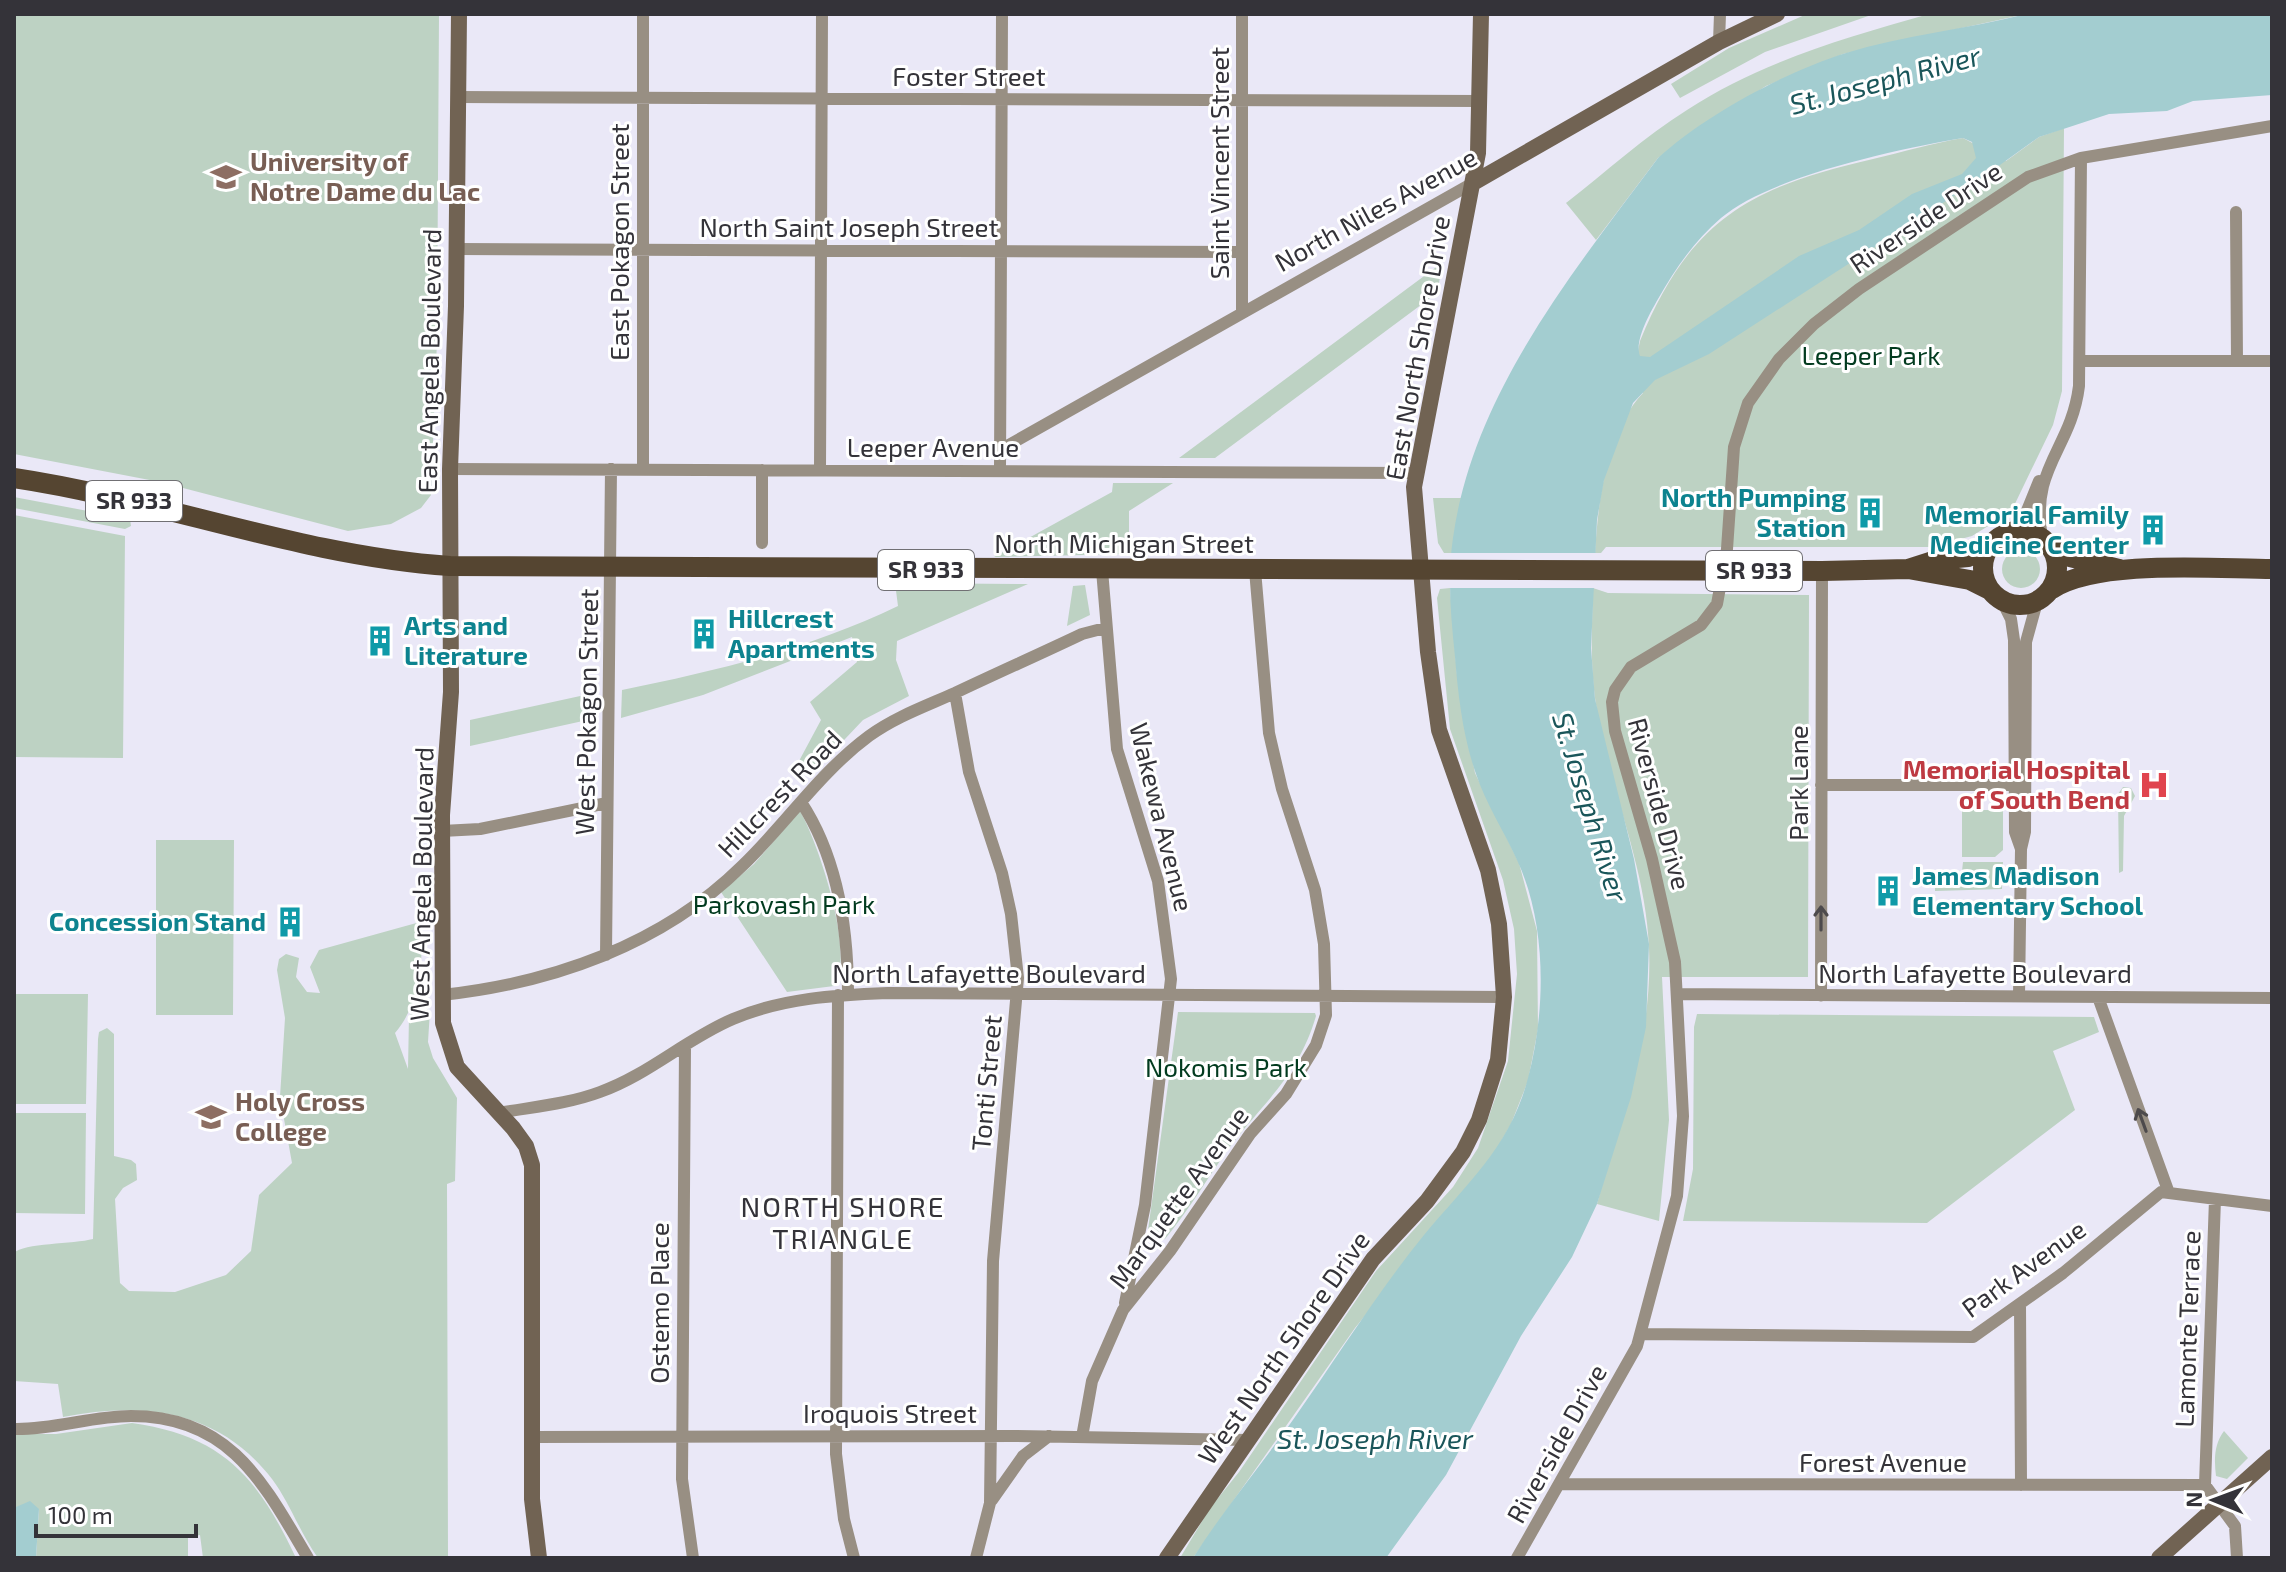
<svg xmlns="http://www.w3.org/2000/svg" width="2286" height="1572" viewBox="0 0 2286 1572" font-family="'Exo 2',sans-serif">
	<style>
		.green { fill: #bdd2c3 }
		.water { fill: #a3cdd0; fill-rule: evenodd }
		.pier { fill: #eae8f7 }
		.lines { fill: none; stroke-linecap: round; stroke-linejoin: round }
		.street { stroke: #988f83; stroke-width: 12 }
		.secondary { stroke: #716353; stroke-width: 16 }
		.primary { stroke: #554531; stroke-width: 20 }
		.oneway { stroke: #4d4a4c }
		.labels { text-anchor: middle; stroke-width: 6; stroke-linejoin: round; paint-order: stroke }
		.shield { fill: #fff; stroke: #717074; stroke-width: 2 }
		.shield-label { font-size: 24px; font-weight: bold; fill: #343339 }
		.street-label { font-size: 26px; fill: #343339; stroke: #fff }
		.education-label { font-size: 26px; font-weight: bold; fill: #785e54; stroke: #fff; text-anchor: start }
		.park-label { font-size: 26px; fill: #023b1f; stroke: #fff }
		.culture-label { font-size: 26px; font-weight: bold; fill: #0d838f; stroke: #fff; text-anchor: end }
		.health-label { font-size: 26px; font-weight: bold; fill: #be3a42; stroke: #fff; text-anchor: end }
		.water-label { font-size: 28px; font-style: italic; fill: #1a565a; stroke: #fff }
		.neighbourhood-label { font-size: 28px; letter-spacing: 2px; fill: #343339; stroke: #fff }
	</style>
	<rect width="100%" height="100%" fill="#eae8f7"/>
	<!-- green -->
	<path class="green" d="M14 14H439L437 340 431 495 421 508 391 524 348 531 160 482 14 454Z
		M1807 14H1874L1765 52 1680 98 1671 84 1729 48Z
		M1929 14H2026L1843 54 1766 86 1658 158 1596 240 1566 203C1606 172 1644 137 1687 110 1761 62 1844 38 1929 14Z
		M2064 128 2062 391 2053 425 2011 512 1972 536 1931 547H1606L1601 553H1595C1598 502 1606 432 1643 393L1638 351 1640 341C1690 219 1750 187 1873 159 1903 152 1933 143 1963 138L2006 161 2039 137Z
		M1443 262 1437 293 1215 458H1179Z
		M1113 483H1173L1129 511V554L994 557 1112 492Z
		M14 497 130 519 131 526 125 529 14 508Z
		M1433 498H1461L1452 553H1444L1438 543Z
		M14 515 125 536 123 758 14 757Z
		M2002 569a19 19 0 1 1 38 0a19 19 0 1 1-38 0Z
		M895 583 1028 584 897 641 896 660 909 696 863 720 811 775 799 761 821 720 810 702 857 662 852 637 703 695 621 718 622 690C716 671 811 648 898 606Z
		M1085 585 1090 615 1067 626 1073 586Z
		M1450 588 1457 675 1475 773 1519 863 1537 931 1538 1029 1528 1081 1511 1124 1490 1161 1355 1328 1193 1558H1180L1210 1508 1239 1472 1376 1271 1453 1187 1478 1148 1508 1061 1517 974 1514 929 1503 880 1450 729 1437 598 1440 589Z
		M1593 588 1608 593 1809 595 1808 977H1662L1669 1120 1659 1221 1597 1204C1621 1118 1653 1039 1649 948 1646 863 1606 782 1595 698 1590 662 1592 625 1593 588Z
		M594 693 592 719 470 746V720Z
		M2123 787 2131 788 2135 796 2124 816 2123 871 2119 873 2118 794Z
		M1962 810H2003V850L1995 857H1962Z
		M800 811C818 842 856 955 834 986L787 992 721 892 754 864Z
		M156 840H234L233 1015H156Z
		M1963 862H2003L2002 889 1935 891V877L1962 871Z
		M420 922C424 961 421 1002 395 1033L408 1069 409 1016 420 1004 430 1011 428 1042 433 1058 457 1098 455 1181 447 1184 448 1558H318C300 1533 290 1503 272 1479 219 1410 143 1401 63 1417L58 1384 14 1381V1253C23 1243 74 1244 93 1239L98 1039 99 1032 107 1028 114 1034V1156L131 1160 136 1164 137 1180 123 1188 115 1199 120 1283 129 1291 175 1292 226 1275 251 1251 259 1195 292 1163 280 1097 285 1018 277 970 279 959 286 954 299 958 296 977 307 992 320 993 310 967 319 950Z
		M14 994H88L86 1104H14Z
		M1178 1012 1315 1013 1316 1016C1299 1074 1267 1099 1232 1144 1209 1175 1190 1209 1165 1239L1157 1240 1148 1230Z
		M1697 1014 2094 1017 2099 1032 2053 1051 2075 1110 1927 1223 1683 1221 1693 1169 1694 1027Z
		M14 1113H86L85 1214 14 1213Z
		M132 1423C224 1436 258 1478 296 1558H203L200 1535 188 1537V1558H36L39 1509 16 1507 14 1522V1434H56Z
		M2224 1431 2248 1458 2227 1479 2216 1476C2214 1460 2214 1444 2224 1431Z"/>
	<!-- water -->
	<path class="water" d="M2026 14H2272V95L2193 101 2167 111 2109 114 2039 137 1986 175 1709 354 1655 380 1633 403 1604 480 1597 520 1591 648 1595 699 1634 859 1649 944 1646 1027 1631 1097 1597 1204 1572 1257 1521 1336 1446 1475 1386 1558H1193C1224 1509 1262 1464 1295 1417 1338 1356 1377 1293 1424 1235 1467 1183 1510 1147 1528 1078 1546 1011 1547 924 1517 860 1504 831 1486 804 1476 774 1463 737 1458 695 1455 657 1451 617 1447 578 1453 538 1473 393 1574 271 1658 158 1705 115 1785 72 1846 53 1904 35 1967 29 2026 14ZM1963 138 1972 142 1976 158 1962 174 1912 194 1859 230 1799 256 1650 357 1640 356C1634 341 1650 313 1658 299 1675 269 1695 240 1721 218 1770 176 1899 149 1963 138Z
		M30 1501 39 1509 36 1558H14L16 1507Z"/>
	<!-- pier -->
	<path class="pier" d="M1448 553H1599L1597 588H1446Z"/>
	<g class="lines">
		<!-- street -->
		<path class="street" d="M643 14V469
			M1242 14V312
			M1719 42 1720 14
			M458 97 1480 101
			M2236 212 2237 361
			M457 249 1241 252
			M2080 361H2272
			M1000 450 1473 183
			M450 469 1415 473
			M820 470 822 14
			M1000 470 1002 14
			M2007 533 2024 518 2039 481
			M2042 538C2030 466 2071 450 2079 386L2081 158
			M762 543V470
			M1102 570 1117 749 1158 881 1171 979 1145 1205 1125 1303
			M2002 601 2011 619 2014 640 2015 832 2021 849
			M955 693 969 772 1002 873 1011 914 1018 978 993 1261 990 1503 976 1558
			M1821 785H2022
			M801 802C838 858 848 928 848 994
			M442 831 480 829 607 803
			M606 955 611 469
			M1679 994 2272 998
			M442 995C552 983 662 945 742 866 786 824 819 773 869 736 895 717 926 706 955 693 997 673 1040 654 1082 634L1105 628
			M838 995 836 1454 844 1519 854 1558
			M1821 996 1822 571
			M2019 996 2021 849 2025 832 2026 642 2037 602
			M2098 997 2169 1193
			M685 1047 682 1479 693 1558
			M499 1113C532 1107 568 1104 600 1092 648 1075 686 1039 733 1019 783 998 835 995 888 993L1504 997
			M2215 1199 2205 1485 2235 1526 2237 1558
			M2020 1304 2021 1485
			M1642 1334 1973 1337 2063 1273 2161 1192 2272 1206
			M14 1429C53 1430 92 1416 131 1416 231 1416 264 1484 308 1558
			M532 1437 1017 1436 1248 1440
			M1082 1437 1092 1381 1123 1310 1170 1251 1250 1134 1286 1094 1316 1045 1326 1015 1324 944 1315 890 1282 789 1269 733 1255 570
			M1561 1484 2205 1485
			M992 1500 1023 1456 1049 1436
			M1517 1558 1637 1346 1677 1196 1683 1116 1675 962 1652 859 1615 731 1612 702 1615 690 1631 667 1701 625 1717 604 1727 549 1734 447 1748 403 1779 359 1814 324 1859 289 2028 177 2081 158 2272 126"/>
		<!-- secondary -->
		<path class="secondary" d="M459 14 456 306 450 469 451 692 442 815 443 1023 457 1067 513 1128 526 1146 532 1165V1499L539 1558
			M1473 183 1719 42 1777 14
			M1167 1558 1373 1259 1427 1201 1463 1152 1479 1120 1498 1060 1504 997 1499 924 1488 870 1439 730 1428 652 1414 487 1478 153 1481 14
			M2159 1558 2272 1457"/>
		<!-- primary -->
		<path class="primary" d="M14 478C161 500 301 556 450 566L1822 571 1908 569 1936 560 1968 557 1990 546
			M1983 568a37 37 0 1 1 74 0a37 37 0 1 1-74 0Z
			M2052 547 2070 557 2119 569
			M1908 569 1970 580 1988 589
			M2052 589C2099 559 2215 569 2272 569"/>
	</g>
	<!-- one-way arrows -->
	<defs><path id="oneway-shaft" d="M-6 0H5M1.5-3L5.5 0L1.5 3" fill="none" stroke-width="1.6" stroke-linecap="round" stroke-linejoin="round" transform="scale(2)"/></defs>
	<g class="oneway">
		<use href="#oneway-shaft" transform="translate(1821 918) rotate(-90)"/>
		<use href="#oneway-shaft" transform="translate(2142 1120) rotate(-110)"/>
	</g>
	<!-- icons -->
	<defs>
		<g id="university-bare" transform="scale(2.4)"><path d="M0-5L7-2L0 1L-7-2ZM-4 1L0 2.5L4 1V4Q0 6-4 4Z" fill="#8d6e63" stroke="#fff" stroke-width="2.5" paint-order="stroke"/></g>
		<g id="building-bare" transform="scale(2.4)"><path d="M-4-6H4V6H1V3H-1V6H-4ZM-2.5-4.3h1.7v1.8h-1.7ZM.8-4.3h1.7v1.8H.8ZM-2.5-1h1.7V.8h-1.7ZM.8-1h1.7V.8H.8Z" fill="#0f9aa8" stroke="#fff" stroke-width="2.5" paint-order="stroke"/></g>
		<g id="hospital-bare" transform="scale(2.4)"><path d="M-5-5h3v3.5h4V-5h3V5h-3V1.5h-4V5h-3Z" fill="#e0444e" stroke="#fff" stroke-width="2.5" paint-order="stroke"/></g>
	</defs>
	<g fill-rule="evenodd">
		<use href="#university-bare" x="226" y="177"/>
		<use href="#building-bare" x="1870" y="513"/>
		<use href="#building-bare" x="2153" y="530"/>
		<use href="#building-bare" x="704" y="634"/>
		<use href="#building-bare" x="380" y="641"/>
		<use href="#hospital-bare" x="2154" y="785"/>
		<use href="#building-bare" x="1888" y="891"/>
		<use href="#building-bare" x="290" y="922"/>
		<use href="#university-bare" x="211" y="1117"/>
	</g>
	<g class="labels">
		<!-- shield labels -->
		<g class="shield">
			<rect x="86" y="481" width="96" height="40" rx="6"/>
			<rect x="878" y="550" width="96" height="40" rx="6"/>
			<rect x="1706" y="551" width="96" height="40" rx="6"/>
		</g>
		<g class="shield-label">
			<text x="134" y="509">SR 933</text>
			<text x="926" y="578">SR 933</text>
			<text x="1754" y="579">SR 933</text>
		</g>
		<!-- street labels -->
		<g class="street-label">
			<text x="969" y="86">Foster Street</text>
			<text transform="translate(1220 163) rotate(-90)" y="9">Saint Vincent Street</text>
			<text transform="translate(1376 210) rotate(-29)" y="9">North Niles Avenue</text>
			<text transform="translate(1926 218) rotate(-34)" y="9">Riverside Drive</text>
			<text x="849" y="237">North Saint Joseph Street</text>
			<text transform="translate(620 242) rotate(-90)" y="9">East Pokagon Street</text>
			<text transform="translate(1418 348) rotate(-80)" y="9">East North Shore Drive</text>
			<text transform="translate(430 361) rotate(-89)" y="9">East Angela Boulevard</text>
			<text x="933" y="457">Leeper Avenue</text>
			<text x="1124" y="553">North Michigan Street</text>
			<text transform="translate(587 712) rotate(-89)" y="9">West Pokagon Street</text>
			<text transform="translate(1799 783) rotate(-90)" y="9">Park Lane</text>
			<text transform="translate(780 794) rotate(-46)" y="9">Hillcrest Road</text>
			<text transform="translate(1659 804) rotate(75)" y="9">Riverside Drive</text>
			<text transform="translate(1161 817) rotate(76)" y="9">Wakewa Avenue</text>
			<text transform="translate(422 884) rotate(-89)" y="9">West Angela Boulevard</text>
			<text x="989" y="983">North Lafayette Boulevard</text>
			<text x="1975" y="983">North Lafayette Boulevard</text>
			<text transform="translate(987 1083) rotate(-85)" y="9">Tonti Street</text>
			<text transform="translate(1179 1198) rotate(-54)" y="9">Marquette Avenue</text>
			<text transform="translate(2024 1269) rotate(-36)" y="9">Park Avenue</text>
			<text transform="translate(660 1303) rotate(-90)" y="9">Ostemo Place</text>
			<text transform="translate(2188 1329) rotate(-88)" y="9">Lamonte Terrace</text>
			<text transform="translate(1284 1348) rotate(-55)" y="9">West North Shore Drive</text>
			<text x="890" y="1423">Iroquois Street</text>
			<text transform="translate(1557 1444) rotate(-61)" y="9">Riverside Drive</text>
			<text x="1883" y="1472">Forest Avenue</text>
		</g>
		<!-- education labels -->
		<g class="education-label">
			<text x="250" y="171">University of<tspan x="250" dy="30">Notre Dame du Lac</tspan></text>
			<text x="235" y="1111">Holy Cross<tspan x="235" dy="30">College</tspan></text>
		</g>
		<!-- park labels -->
		<g class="park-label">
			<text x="1871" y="365">Leeper Park</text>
			<text x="784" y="914">Parkovash Park</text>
			<text x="1226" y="1077">Nokomis Park</text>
		</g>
		<!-- culture labels -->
		<g class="culture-label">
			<text x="1846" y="507">North Pumping<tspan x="1846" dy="30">Station</tspan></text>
			<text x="2129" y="524">Memorial Family<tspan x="2129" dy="30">Medicine Center</tspan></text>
			<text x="728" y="628" text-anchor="start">Hillcrest<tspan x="728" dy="30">Apartments</tspan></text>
			<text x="404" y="635" text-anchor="start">Arts and<tspan x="404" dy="30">Literature</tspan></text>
			<text x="1912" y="885" text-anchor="start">James Madison<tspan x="1912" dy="30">Elementary School</tspan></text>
			<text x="266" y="931">Concession Stand</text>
		</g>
		<!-- health labels -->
		<g class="health-label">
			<text x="2130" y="779">Memorial Hospital<tspan x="2130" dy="30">of South Bend</tspan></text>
		</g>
		<!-- water labels -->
		<g class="water-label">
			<text transform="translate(1885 80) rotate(-15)" y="10">St. Joseph River</text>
			<text transform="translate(1590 807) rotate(73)" y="10">St. Joseph River</text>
			<text x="1375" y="1449">St. Joseph River</text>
		</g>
		<!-- neighbourhood labels -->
		<g class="neighbourhood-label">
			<text x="843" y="1217">NORTH SHORE<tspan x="843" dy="32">TRIANGLE</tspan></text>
		</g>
	</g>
	<!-- border -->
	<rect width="2286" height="1572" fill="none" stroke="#343339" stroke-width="32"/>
	<!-- north arrow -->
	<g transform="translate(2214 1500) rotate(271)" stroke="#ffffff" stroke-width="6" paint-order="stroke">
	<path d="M0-6L14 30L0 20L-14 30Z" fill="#343339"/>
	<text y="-12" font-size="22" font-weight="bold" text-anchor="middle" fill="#343339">N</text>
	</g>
	<!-- scale -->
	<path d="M36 1524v12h160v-12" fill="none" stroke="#343339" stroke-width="4"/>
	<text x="48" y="1524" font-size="24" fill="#343339" stroke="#ffffff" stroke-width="6" paint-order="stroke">100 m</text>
</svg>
